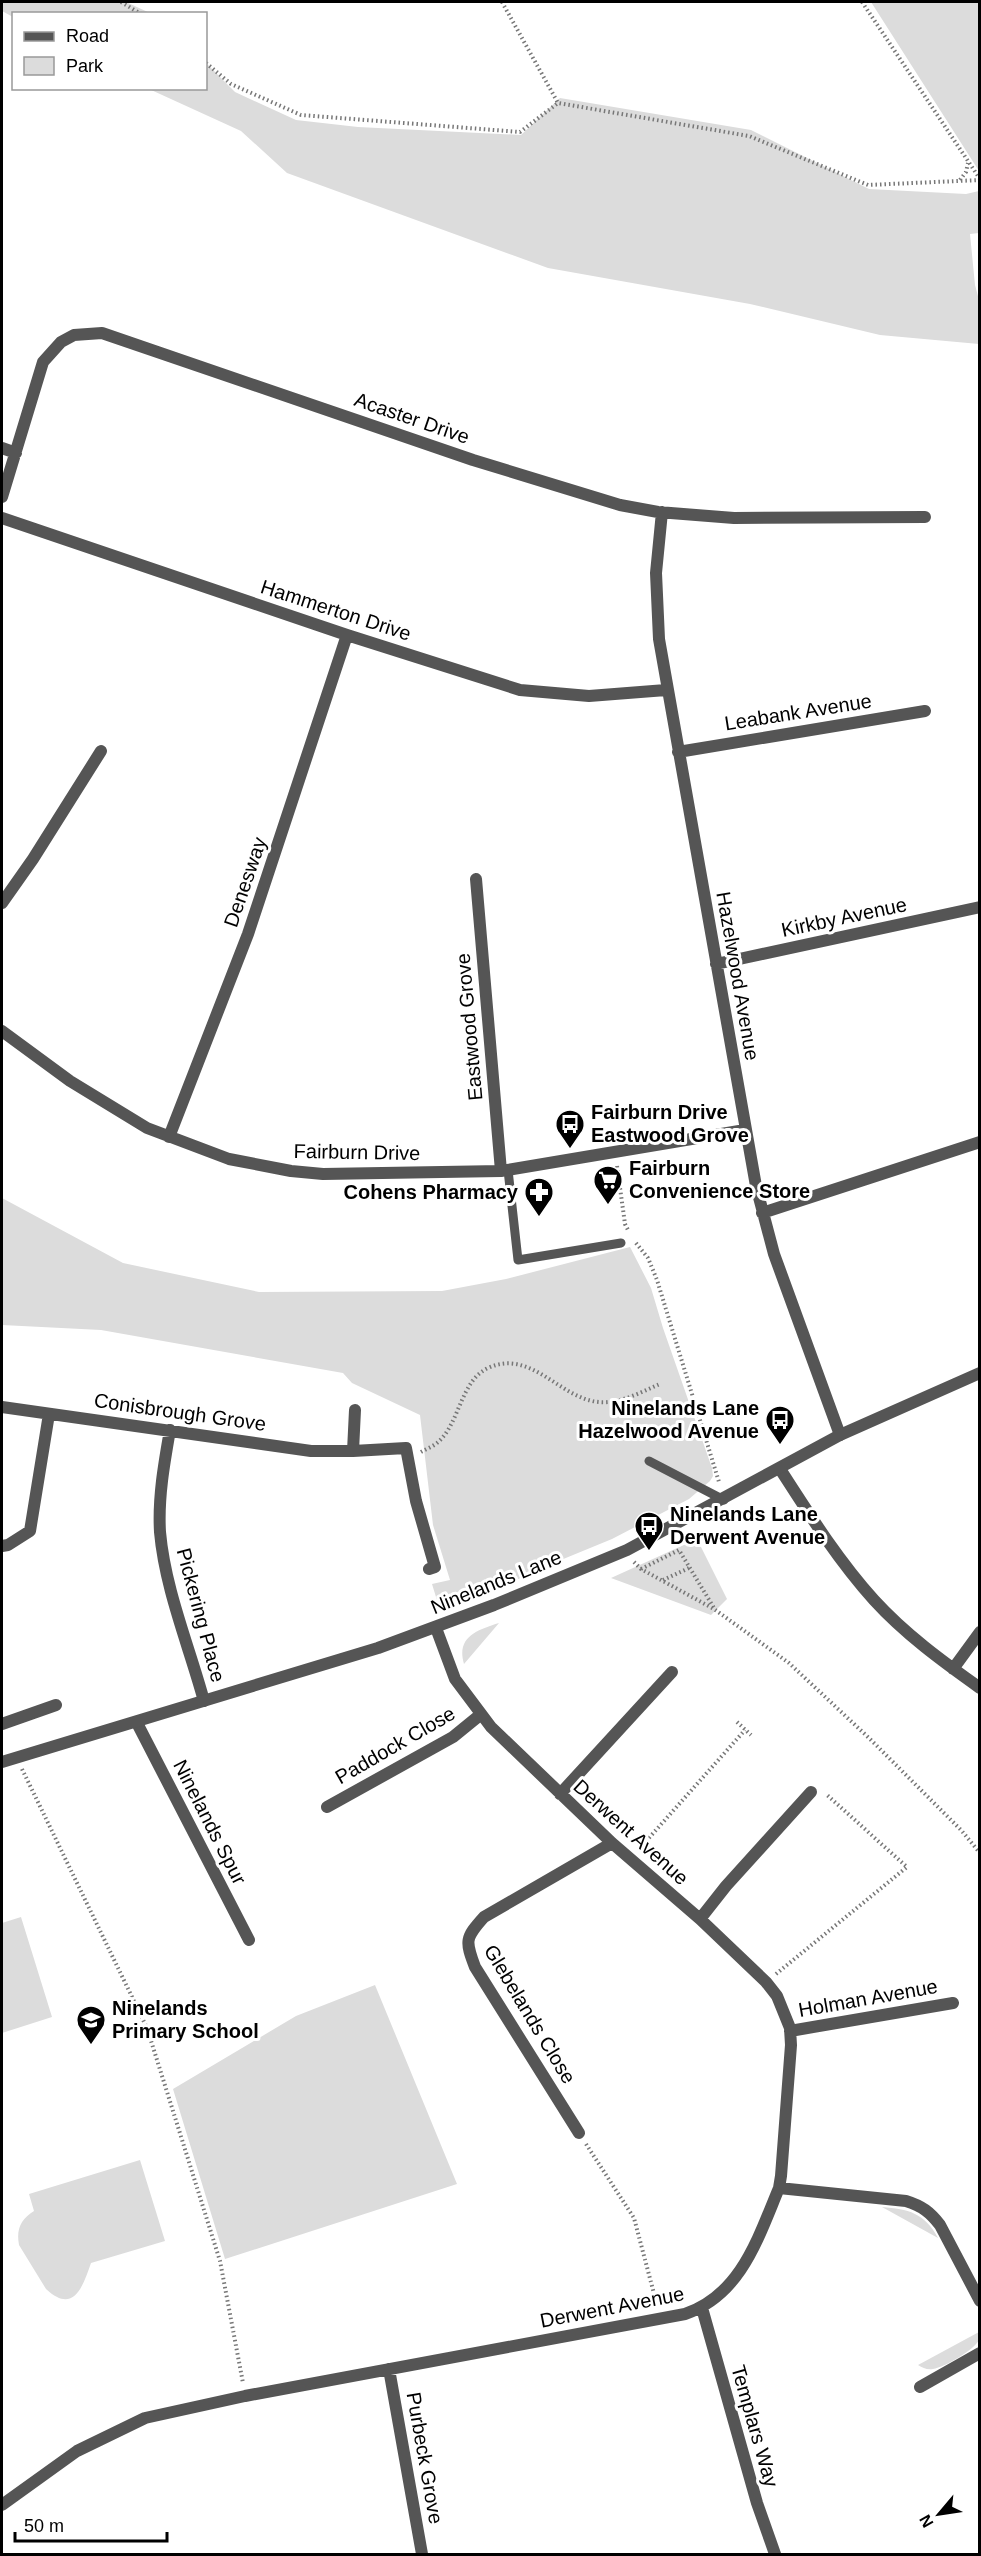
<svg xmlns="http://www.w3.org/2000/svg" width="981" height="2556" viewBox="0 0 981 2556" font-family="Arial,sans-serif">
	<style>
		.green { fill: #dcdcdc }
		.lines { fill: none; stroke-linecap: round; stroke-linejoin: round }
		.path { stroke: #777; stroke-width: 4; stroke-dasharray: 1.5 3; stroke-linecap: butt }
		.service { stroke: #555; stroke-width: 9 }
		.minor { stroke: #555; stroke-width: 12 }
		.tertiary { stroke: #555; stroke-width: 12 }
		.labels { text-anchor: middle; stroke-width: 6; stroke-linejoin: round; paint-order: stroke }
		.street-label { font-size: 20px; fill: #000; stroke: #fff }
		.poi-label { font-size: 20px; font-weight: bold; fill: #000; stroke: #fff; text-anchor: start }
	</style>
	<rect width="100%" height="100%" fill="#fff"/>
	<!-- green -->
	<path class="green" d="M2 2H126L150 13 14 14 13 17 2 11Z
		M871 2H979V171Z
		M206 63 235 92 296 120 358 127 521 135 560 98 751 130 869 189 966 194 979 191V233L970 234 975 285 979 300V344L880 335 750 304 548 268 287 173 241 131 149 89 206 88Z
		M2 1198 123 1263 259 1292 442 1291 506 1279 630 1247 651 1288 663 1328 712 1468 713 1476 710 1481 689 1499 612 1539 539 1569 489 1593 440 1610 432 1584 450 1580 433 1525 420 1415 352 1383 343 1373 101 1330 2 1325Z
		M697 1539 727 1599 711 1615 611 1578Z
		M499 1623 464 1664C456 1637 477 1630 499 1623Z
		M21 1917 52 2017 2 2033V1923Z
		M375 1985 457 2184 225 2259 173 2089 296 2016Z
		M140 2160 165 2241 91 2263C83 2286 74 2315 46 2289L19 2245C16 2229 21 2219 34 2211L29 2194Z
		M882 2207C908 2209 925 2213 938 2238Z
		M979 2332V2340C974 2350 945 2367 933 2369 927 2370 923 2368 918 2365Z"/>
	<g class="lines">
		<!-- path -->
		<path class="path" d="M121 2 141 14
			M502 2 558 103 749 136 868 185 980 180
			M862 2 980 179
			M206 63 231 84 301 115 520 132 558 103
			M960 180 966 172 968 163
			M617 1166 625 1224 629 1232
			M636 1243 648 1258 657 1280 719 1482
			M421 1452C426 1449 432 1447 437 1443 460 1424 460 1381 488 1368 531 1348 560 1399 599 1402 620 1404 641 1392 660 1384
			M634 1562 641 1569 714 1609 789 1663 869 1738 961 1830 980 1853
			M641 1569 679 1550 714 1608
			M663 1580 689 1568
			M737 1722 751 1735
			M22 1769 147 2028 220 2261 243 2383
			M640 1848 745 1730
			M776 1974 907 1867 826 1794
			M586 2144 634 2218 657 2305"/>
		<!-- service -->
		<path class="service" d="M508 1170 518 1260 621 1243
			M649 1461 724 1500"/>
		<!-- minor -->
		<path class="minor" d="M2 448 16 453
			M2 497 43 362 61 342 74 335 102 333 473 460 620 505 658 512 734 518 925 517
			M662 512 656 573 659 639 756 1186 774 1254 840 1435
			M2 518 347 635 520 690 589 696 666 690
			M678 752 925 711
			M476 879 501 1171
			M2 903 33 859 101 751
			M716 964 980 907
			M2 1031 70 1081 147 1128 229 1159 291 1171 323 1174 501 1171 745 1130
			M169 1137 248 934 347 635
			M762 1213 980 1142
			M2 1407 311 1451H353
			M355 1410 353 1451 406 1448 416 1501 435 1567 429 1569
			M170 1430C164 1464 158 1498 160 1532 165 1589 189 1646 204 1701
			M780 1469C809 1514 838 1560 874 1600 905 1634 942 1661 980 1688
			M2 1546 8 1545 30 1531 49 1414
			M953 1669 980 1632
			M137 1723 249 1940
			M2 1724 56 1705
			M560 1794 672 1672
			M327 1807 453 1737 480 1715
			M700 1919 726 1886 811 1792
			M790 2031 953 2003
			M579 2133 475 1967C465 1941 465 1938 484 1917L612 1843
			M779 2188 906 2201C922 2206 930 2212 940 2225L980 2301
			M702 2308 757 2503 775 2554
			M389 2369 422 2554
			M920 2387 980 2353
			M2 2505 77 2451 145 2418 245 2396 685 2314C741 2295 758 2238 779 2188L781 2176 791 2045 790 2028 777 1996 766 1982 700 1919 612 1843 491 1727 455 1679 436 1628"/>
		<!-- tertiary -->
		<path class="tertiary" d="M2 1762 378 1648 494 1605 627 1550 840 1435 980 1373"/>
	</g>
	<!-- icons -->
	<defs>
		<g id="bus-pin" transform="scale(1.5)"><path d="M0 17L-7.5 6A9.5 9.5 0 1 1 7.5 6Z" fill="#000" stroke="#fff"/><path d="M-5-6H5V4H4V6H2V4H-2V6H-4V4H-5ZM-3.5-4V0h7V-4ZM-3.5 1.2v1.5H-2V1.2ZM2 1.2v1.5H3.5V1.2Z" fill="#fff"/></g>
		<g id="supermarket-pin" transform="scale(1.5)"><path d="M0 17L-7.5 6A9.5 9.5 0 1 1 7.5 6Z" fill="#000" stroke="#fff"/><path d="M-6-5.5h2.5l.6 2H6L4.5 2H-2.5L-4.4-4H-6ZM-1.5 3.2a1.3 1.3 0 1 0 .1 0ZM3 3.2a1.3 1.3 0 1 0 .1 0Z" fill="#fff"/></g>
		<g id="pharmacy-pin" transform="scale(1.5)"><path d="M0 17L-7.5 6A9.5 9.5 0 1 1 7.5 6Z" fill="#000" stroke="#fff"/><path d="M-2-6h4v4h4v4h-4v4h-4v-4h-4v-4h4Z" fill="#fff"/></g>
		<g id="school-pin" transform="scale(1.5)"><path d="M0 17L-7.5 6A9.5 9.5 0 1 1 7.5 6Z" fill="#000" stroke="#fff"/><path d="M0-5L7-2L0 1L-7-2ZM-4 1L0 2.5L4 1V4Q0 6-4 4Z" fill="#fff"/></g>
	</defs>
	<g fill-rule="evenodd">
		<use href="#bus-pin" x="570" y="1124"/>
		<use href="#supermarket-pin" x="608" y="1180"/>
		<use href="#pharmacy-pin" x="539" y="1192"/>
		<use href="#bus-pin" x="780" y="1420"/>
		<use href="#bus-pin" x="649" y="1526"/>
		<use href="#school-pin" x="91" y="2020"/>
	</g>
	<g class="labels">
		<!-- street labels -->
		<g class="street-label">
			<text transform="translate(412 418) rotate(19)" y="7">Acaster Drive</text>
			<text transform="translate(336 610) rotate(18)" y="7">Hammerton Drive</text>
			<text transform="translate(798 712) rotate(-9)" y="7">Leabank Avenue</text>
			<text transform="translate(245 882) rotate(-71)" y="7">Denesway</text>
			<text transform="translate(844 917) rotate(-12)" y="7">Kirkby Avenue</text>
			<text transform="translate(738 976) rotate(80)" y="7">Hazelwood Avenue</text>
			<text transform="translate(469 1027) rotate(-95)" y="7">Eastwood Grove</text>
			<text transform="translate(357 1152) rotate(1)" y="7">Fairburn Drive</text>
			<text transform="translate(180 1412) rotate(8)" y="7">Conisbrough Grove</text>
			<text transform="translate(496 1582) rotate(-22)" y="7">Ninelands Lane</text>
			<text transform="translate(201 1615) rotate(75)" y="7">Pickering Place</text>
			<text transform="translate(395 1745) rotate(-30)" y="7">Paddock Close</text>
			<text transform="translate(210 1822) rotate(63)" y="7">Ninelands Spur</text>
			<text transform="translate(631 1832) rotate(42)" y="7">Derwent Avenue</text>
			<text transform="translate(868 1998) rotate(-10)" y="7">Holman Avenue</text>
			<text transform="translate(530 2014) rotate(59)" y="7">Glebelands Close</text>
			<text transform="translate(612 2307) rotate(-11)" y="7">Derwent Avenue</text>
			<text transform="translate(755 2426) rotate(74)" y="7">Templars Way</text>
			<text transform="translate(425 2458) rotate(80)" y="7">Purbeck Grove</text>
		</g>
		<!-- poi labels -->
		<g class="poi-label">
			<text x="591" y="1119">Fairburn Drive<tspan x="591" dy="23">Eastwood Grove</tspan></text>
			<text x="629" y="1175">Fairburn<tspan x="629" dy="23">Convenience Store</tspan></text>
			<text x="518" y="1199" text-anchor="end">Cohens Pharmacy</text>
			<text x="759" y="1415" text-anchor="end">Ninelands Lane<tspan x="759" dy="23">Hazelwood Avenue</tspan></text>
			<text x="670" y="1521">Ninelands Lane<tspan x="670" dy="23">Derwent Avenue</tspan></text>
			<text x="112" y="2015">Ninelands<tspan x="112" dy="23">Primary School</tspan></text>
		</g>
	</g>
	<!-- border -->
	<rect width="981" height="2556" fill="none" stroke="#000000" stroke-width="6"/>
	<!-- legend -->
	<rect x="12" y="12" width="195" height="78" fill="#ffffff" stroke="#999999" stroke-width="1.5"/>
	<rect x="24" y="32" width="30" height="9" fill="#555555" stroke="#999999" stroke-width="1.5"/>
	<text x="66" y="42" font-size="18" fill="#000000">Road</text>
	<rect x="24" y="57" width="30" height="18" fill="#dcdcdc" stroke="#999999" stroke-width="1.5"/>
	<text x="66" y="72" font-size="18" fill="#000000">Park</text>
	<!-- north arrow -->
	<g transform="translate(939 2514) rotate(241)" stroke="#ffffff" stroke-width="4.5" paint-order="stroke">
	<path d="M0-4.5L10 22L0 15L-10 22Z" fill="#000000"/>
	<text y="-9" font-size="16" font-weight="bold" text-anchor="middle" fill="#000000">N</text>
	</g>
	<!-- scale -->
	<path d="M15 2532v9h152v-9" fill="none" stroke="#000000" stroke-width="3"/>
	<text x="24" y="2532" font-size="18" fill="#000000" stroke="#ffffff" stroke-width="4.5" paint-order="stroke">50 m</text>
</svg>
